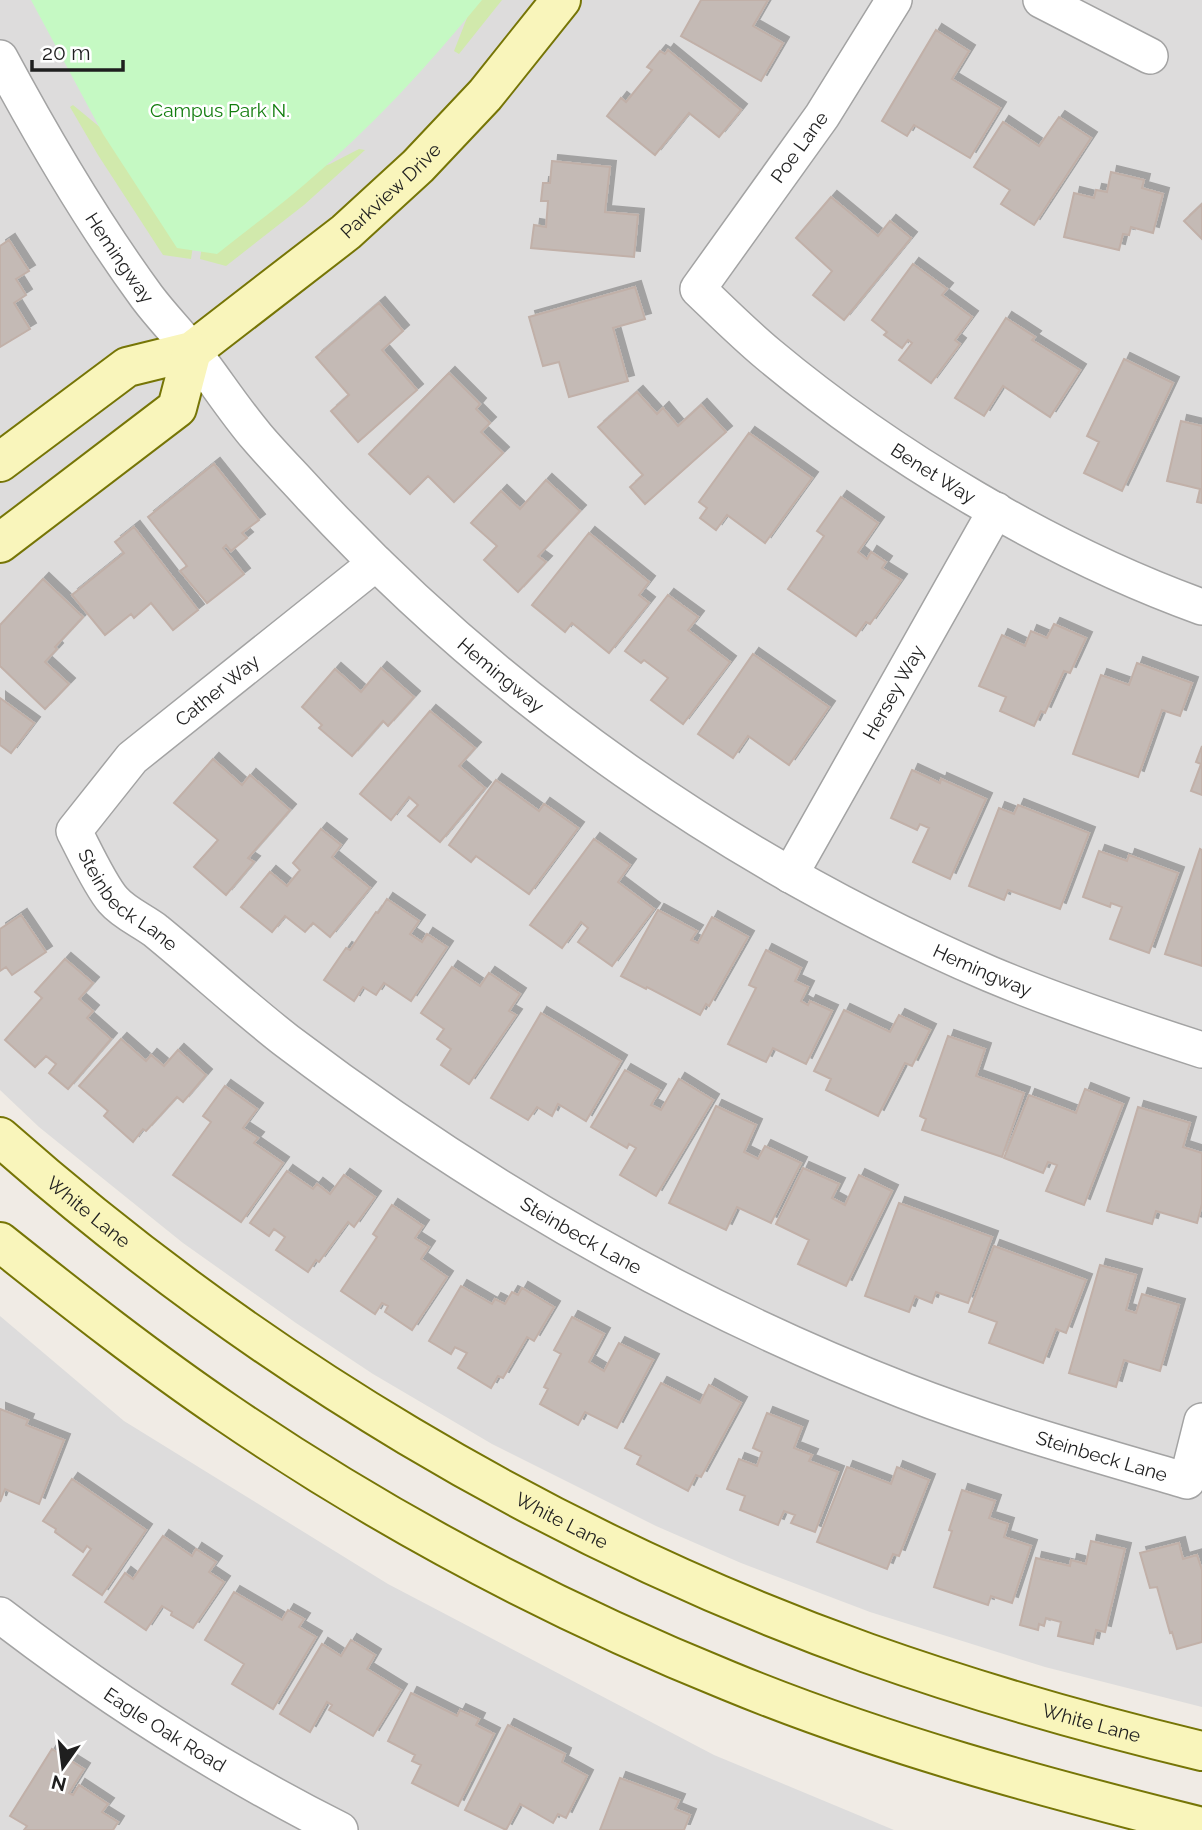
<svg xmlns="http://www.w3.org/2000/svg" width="1202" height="1830" viewBox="0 0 1202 1830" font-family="Raleway,sans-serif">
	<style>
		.residential { fill: #dddcdc }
		.grass { fill: #d1e9ac }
		.park { fill: #c5f9c3 }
		.building { fill: #c4bab5; stroke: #c1b0a8; stroke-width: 2; filter: url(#shadow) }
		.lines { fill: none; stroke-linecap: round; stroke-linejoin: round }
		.street-casing { stroke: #a3a3a3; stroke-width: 38 }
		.secondary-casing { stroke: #767506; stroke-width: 42 }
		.street { stroke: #fff; stroke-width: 35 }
		.secondary { stroke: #f9f5bb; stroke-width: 38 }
		.labels { text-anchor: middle; stroke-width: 5; stroke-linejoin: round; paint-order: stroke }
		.park-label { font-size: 19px; fill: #117d0d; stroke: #fff }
		.street-label { font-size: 19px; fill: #1f1f1f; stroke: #fff }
	</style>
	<defs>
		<filter id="shadow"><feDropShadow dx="6" dy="-6" stdDeviation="0" flood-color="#0004"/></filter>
	</defs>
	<rect width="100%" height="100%" fill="#f0ebe5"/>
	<!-- residential -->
	<path class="residential" d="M0 0H1202V1707L1045 1667 870 1612 741 1563 656 1526 492 1444 373 1374 296 1323 183 1243 39 1127 0 1090Z
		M0 1316 124 1421 388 1584 714 1755 894 1830H0Z"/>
	<!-- grass -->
	<path class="grass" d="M474 0H502L459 54 454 51Z
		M73 105 124 147 203 182 191 259 163 255 98 155 70 107Z
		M359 149 365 150 304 205 226 266 200 259 212 183 293 176 330 164Z"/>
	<!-- park -->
	<path class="park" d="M31 0H482C428 66 370 129 305 184 277 208 246 231 217 254L177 248 103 134Z"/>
	<!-- building -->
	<path class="building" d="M701 0H768L753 26 783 43 761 81 681 36Z
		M936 30 969 51 952 79 1000 108 970 158 914 125 907 136 882 121Z
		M668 50 741 110 719 137 689 113 655 155 607 116 621 98 626 102 652 70 647 67 660 51 665 54Z
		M1059 117 1091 138 1034 225 1001 204 1010 190 974 167 1003 122 1039 146Z
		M552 161 610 167 605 212 638 215 634 257 531 248 534 225 546 227 548 201H541L543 183H550Z
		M1111 172 1144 180 1142 188 1163 194 1153 233 1131 227 1129 235 1123 234 1119 250 1064 237 1074 193 1094 198 1096 190 1107 192Z
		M831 197 878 236 890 221 911 238 844 320 813 295 832 271 796 238Z
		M1202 204V239L1184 221Z
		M9 240 29 271 16 279 26 295 14 303 30 329 0 347V246Z
		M913 264 947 289 942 295 972 317 955 340 960 344 931 383 899 360 912 343 908 340 902 348 884 335 887 332 872 320Z
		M635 287 645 319 613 328 628 381 569 397 559 362 543 366 529 317Z
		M379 303 403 331 382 350 417 390 358 442 331 411 349 395 316 357Z
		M1006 318 1035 337 1032 340 1080 370 1050 417 1003 386 984 416 955 398Z
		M1124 359 1173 383 1122 491 1084 473 1099 442 1087 436Z
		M449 373 480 404 476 409 490 423 481 432 503 453 454 502 428 476 410 494 369 454Z
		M637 392 657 414 663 408 678 426 701 405 726 432 645 504 630 487 643 475 598 427Z
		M1181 421 1202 426V503L1197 502 1200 489 1167 481Z
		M749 433 812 478 765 543 727 515 716 530 700 518 707 508 699 502Z
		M214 464 259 520 242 533 247 538 231 551 226 545 223 548 244 574 207 603 180 571 187 566 148 517Z
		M546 480 580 511 538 556 546 562 518 592 484 560 497 546 471 523 501 491 520 509Z
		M841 497 878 523 858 552 867 559 871 552 886 562 882 568 901 580 870 624 866 622 856 636 788 589 824 536 817 531Z
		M134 527 198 610 173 630 151 603 134 618 131 614 105 635 72 595 124 553 115 542Z
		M589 533 649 582 639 595 649 603 609 653 572 623 565 632 532 605Z
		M43 579 83 617 55 647 57 649 45 662 69 684 45 709 0 666V625Z
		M668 595 698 617 688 630 730 662 683 724 651 700 668 678 644 660 641 663 625 651Z
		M1054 624 1086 638 1070 673 1064 671 1045 713 1041 711 1034 726 1000 711 1006 697 979 686 1002 635 1025 646 1031 631 1047 638Z
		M753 654 829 707 789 765 748 736 733 758 698 734Z
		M1137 663 1192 683 1180 716 1162 710 1138 777 1073 754 1101 675 1129 685Z
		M381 668 414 697 388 726 383 721 352 756 319 728 322 725 302 707 335 669 361 692Z
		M0 698 34 723 11 753 0 745Z
		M430 711 475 748 459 766 485 788 440 842 408 816 418 805 409 797 391 820 360 794Z
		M1202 746V795L1191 791 1201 764 1196 762Z
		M213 759 242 785 250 775 290 810 248 858 254 862 226 895 194 867 218 840 174 803Z
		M912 770 940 783 941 779 986 799 950 879 913 862 929 828 920 824 917 830 891 818Z
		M496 780 539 811 544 804 578 828 529 894 476 856 471 862 449 845Z
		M1018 805 1089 833 1060 909 1008 890 1004 900 969 886 999 808 1014 814Z
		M321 829 341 845 332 857 370 888 330 937 313 923 305 932 285 916 272 932 241 907 270 872 287 886 300 870 293 863Z
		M594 839 630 865 618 882 654 909 612 966 578 942 588 928 581 922 562 948 530 925Z
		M1200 849 1202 850V966L1165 954Z
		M1099 851 1127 861 1129 855 1178 873 1149 953 1110 939 1122 907 1111 903 1110 907 1083 897Z
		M387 899 419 921 410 934 422 942 427 934 447 947 411 1001 384 983 376 995 363 987 354 1001 324 980 346 948 350 950 376 912 378 913Z
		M658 910 697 931 691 940 698 943 712 917 748 937 709 1006 706 1004 700 1015 647 987 646 989 621 976Z
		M21 915 46 952 12 975 6 967 0 971V929Z
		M766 950 801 968 795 981 808 987 801 1001 808 1005 810 1001 832 1011 806 1064 773 1048 766 1062 728 1044 756 988 749 985Z
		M65 959 93 983 79 999 93 1011 87 1018 111 1039 68 1089 49 1073 56 1064 46 1056 35 1067 5 1040 42 998 35 992Z
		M452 967 480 986 489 973 520 994 509 1011 516 1015 469 1084 441 1065 451 1049 437 1039 444 1029 421 1013Z
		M844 1010 890 1032 899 1015 930 1030 912 1066 905 1063 878 1116 826 1090 831 1079 814 1071Z
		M541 1013 621 1061 586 1121 558 1104 552 1116 537 1107 528 1120 491 1098Z
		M948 1036 985 1049 976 1076 1024 1093 1002 1157 922 1130 926 1119 920 1116Z
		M121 1039 146 1061 151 1055 164 1066 178 1050 206 1075 183 1102 177 1097 146 1131 143 1129 133 1142 104 1116 108 1111 79 1086Z
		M625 1070 660 1090 651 1105 661 1110 679 1079 713 1100 656 1196 620 1175 636 1148 629 1144 627 1148 591 1127Z
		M225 1086 257 1109 243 1128 258 1138 254 1143 283 1163 241 1222 173 1175 211 1122 203 1116Z
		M1085 1089 1123 1104 1084 1205 1046 1191 1057 1165 1048 1162 1043 1173 1004 1158 1029 1095 1076 1113Z
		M716 1106 756 1125 744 1152 758 1159 765 1146 801 1163 771 1223 737 1207 726 1230 669 1203Z
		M1138 1107 1190 1123 1183 1147 1202 1153V1204L1197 1223 1156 1211 1152 1224 1107 1211Z
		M803 1168 839 1184 832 1198 845 1205 859 1175 892 1191 846 1286 798 1264 809 1240 776 1224Z
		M287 1171 313 1189 317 1184 330 1194 344 1175 375 1197 354 1227 348 1222 319 1262 316 1260 308 1272 276 1250 285 1237 274 1229 269 1236 250 1223Z
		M899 1203 992 1237 968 1303 936 1292 932 1303 915 1296 909 1312 865 1296Z
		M392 1205 423 1226 415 1238 429 1247 421 1259 447 1277 412 1330 385 1312 388 1306 382 1303 375 1314 341 1291 377 1237 373 1234Z
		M994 1246 1086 1280 1066 1333 1056 1329 1043 1363 989 1343 997 1322 969 1312Z
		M1100 1265 1136 1275 1126 1310 1136 1313 1142 1294 1179 1305 1160 1371 1124 1360 1116 1387 1069 1373Z
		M461 1286 492 1304 495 1299 505 1304 512 1292 518 1295 522 1288 554 1307 534 1341 527 1337 503 1378 498 1376 491 1388 458 1368 467 1353 455 1347 451 1354 429 1341Z
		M572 1317 604 1334 589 1362 604 1371 619 1343 653 1360 617 1428 585 1412 578 1425 540 1404 548 1389 544 1387 561 1354 554 1350Z
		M661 1383 700 1403 709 1385 741 1403 701 1477 696 1475 688 1491 637 1464 641 1456 625 1448Z
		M0 1409 28 1420 26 1425 64 1440 39 1504 5 1489 0 1502Z
		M767 1413 802 1427 794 1448 812 1455 809 1461 838 1472 815 1532 791 1523 795 1515 784 1511 778 1525 740 1510 745 1496 727 1489 739 1459 757 1466 762 1452 753 1448Z
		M847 1467 891 1484 897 1467 929 1480 899 1556 893 1554 887 1569 817 1542Z
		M72 1479 146 1530 102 1595 73 1575 91 1549 87 1546 83 1552 55 1532 56 1529 43 1521Z
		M962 1490 995 1501 989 1518 1008 1524 1004 1537 1031 1546 1012 1603 991 1596 988 1605 934 1587 952 1531 949 1530Z
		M163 1536 192 1556 196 1549 216 1562 209 1572 224 1582 193 1628 171 1615 172 1612 162 1606 146 1630 105 1602 125 1573 133 1579Z
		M1091 1541 1125 1549 1105 1632 1096 1630 1093 1644 1058 1636 1061 1622 1046 1618 1044 1626 1039 1624 1038 1630 1020 1625 1036 1558 1070 1566 1071 1560 1086 1564Z
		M1179 1543 1183 1559 1197 1555 1202 1570V1642L1177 1649 1172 1632 1170 1633 1157 1587 1150 1588 1140 1553Z
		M234 1592 282 1620 288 1610 304 1619 299 1627 316 1637 273 1709 232 1684 244 1664 205 1640Z
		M351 1640 375 1655 367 1669 401 1690 373 1736 329 1710 332 1705 327 1702 310 1732 280 1714 322 1644 341 1656Z
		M411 1693 457 1716 460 1710 479 1719 476 1725 494 1734 458 1806 412 1783 421 1765 412 1761 415 1755 388 1741Z
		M508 1725 565 1754 562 1762 587 1776 566 1818 558 1814 553 1823 520 1804 506 1830 465 1810Z
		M52 1749 84 1769 69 1793 73 1795 79 1785 108 1804 102 1812 118 1822 113 1830H24L27 1826 10 1816Z
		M620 1778 679 1800 675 1809 690 1815 684 1830H600Z"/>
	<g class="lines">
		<!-- street casing -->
		<g class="street-casing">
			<g id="street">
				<path id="s1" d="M894 0 822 116 698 289C721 311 744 334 768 354 890 456 1052 553 1202 607"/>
				<path d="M1041 0 1150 56"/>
				<path id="s2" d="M0 58C44 140 92 222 147 297 162 317 179 334 194 353 215 380 234 410 257 437 274 457 293 476 311 496 500 700 734 864 990 974 1059 1003 1131 1027 1202 1050"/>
				<path id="s3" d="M376 563 132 758 74 831C84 850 100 885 113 900 124 913 143 921 156 931 200 967 242 1006 287 1041 477 1185 682 1304 905 1391 997 1427 1092 1453 1187 1481L1202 1421"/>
				<path id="s4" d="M790 875 996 510"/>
				<path id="s5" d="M0 1615C104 1695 223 1771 340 1830"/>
			</g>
		</g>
		<!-- secondary casing -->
		<g class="secondary-casing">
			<g id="secondary">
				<path id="s6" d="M0 462 127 367 192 351 346 232 418 166 485 95 561 0"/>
				<path d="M0 543 177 408 192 351"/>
				<path id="s7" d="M0 1137C252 1360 549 1539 867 1653 977 1692 1089 1724 1202 1751"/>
				<path d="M0 1242C74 1301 149 1360 227 1413 384 1520 554 1610 729 1681 882 1744 1042 1787 1202 1827"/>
			</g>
		</g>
		<!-- street -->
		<use href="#street" class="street"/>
		<!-- secondary -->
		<use href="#secondary" class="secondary"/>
	</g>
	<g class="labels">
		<!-- park labels -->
		<g class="park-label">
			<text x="220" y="117">Campus Park N.</text>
		</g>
		<!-- street labels -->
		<g class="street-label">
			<text transform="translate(799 147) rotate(-54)" y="7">Poe Lane</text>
			<text dy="7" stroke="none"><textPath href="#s6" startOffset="481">Parkview Drive</textPath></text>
			<text dy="7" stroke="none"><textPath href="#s2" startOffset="233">Hemingway</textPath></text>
			<text dy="7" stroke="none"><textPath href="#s1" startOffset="649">Benet Way</textPath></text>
			<text dy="7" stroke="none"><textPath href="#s2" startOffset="800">Hemingway</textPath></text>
			<text transform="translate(217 690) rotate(-39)" y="7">Cather Way</text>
			<text dy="7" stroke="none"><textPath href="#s4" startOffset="210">Hersey Way</textPath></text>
			<text dy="7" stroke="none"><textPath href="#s3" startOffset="495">Steinbeck Lane</textPath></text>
			<text dy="7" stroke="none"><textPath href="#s2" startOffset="1367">Hemingway</textPath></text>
			<text dy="7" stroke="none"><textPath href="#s7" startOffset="116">White Lane</textPath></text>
			<text dy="7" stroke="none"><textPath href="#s3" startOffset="1062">Steinbeck Lane</textPath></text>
			<text dy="7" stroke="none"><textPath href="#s3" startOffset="1629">Steinbeck Lane</textPath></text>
			<text dy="7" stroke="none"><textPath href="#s7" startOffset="682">White Lane</textPath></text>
			<text dy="7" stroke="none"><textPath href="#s7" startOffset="1250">White Lane</textPath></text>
			<text dy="7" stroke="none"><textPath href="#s5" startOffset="201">Eagle Oak Road</textPath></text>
		</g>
	</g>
	<!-- north arrow -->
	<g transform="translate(63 1767) rotate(194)" stroke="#ffffff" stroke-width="5" paint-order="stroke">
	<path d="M0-5L12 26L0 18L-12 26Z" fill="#1f1f1f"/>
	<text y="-10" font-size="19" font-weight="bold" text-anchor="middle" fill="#1f1f1f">N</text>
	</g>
	<!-- scale -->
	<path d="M32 60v10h91v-10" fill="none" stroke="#1f1f1f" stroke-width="3.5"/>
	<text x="42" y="60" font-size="21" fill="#1f1f1f" stroke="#ffffff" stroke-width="5" paint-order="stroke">20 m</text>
</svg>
